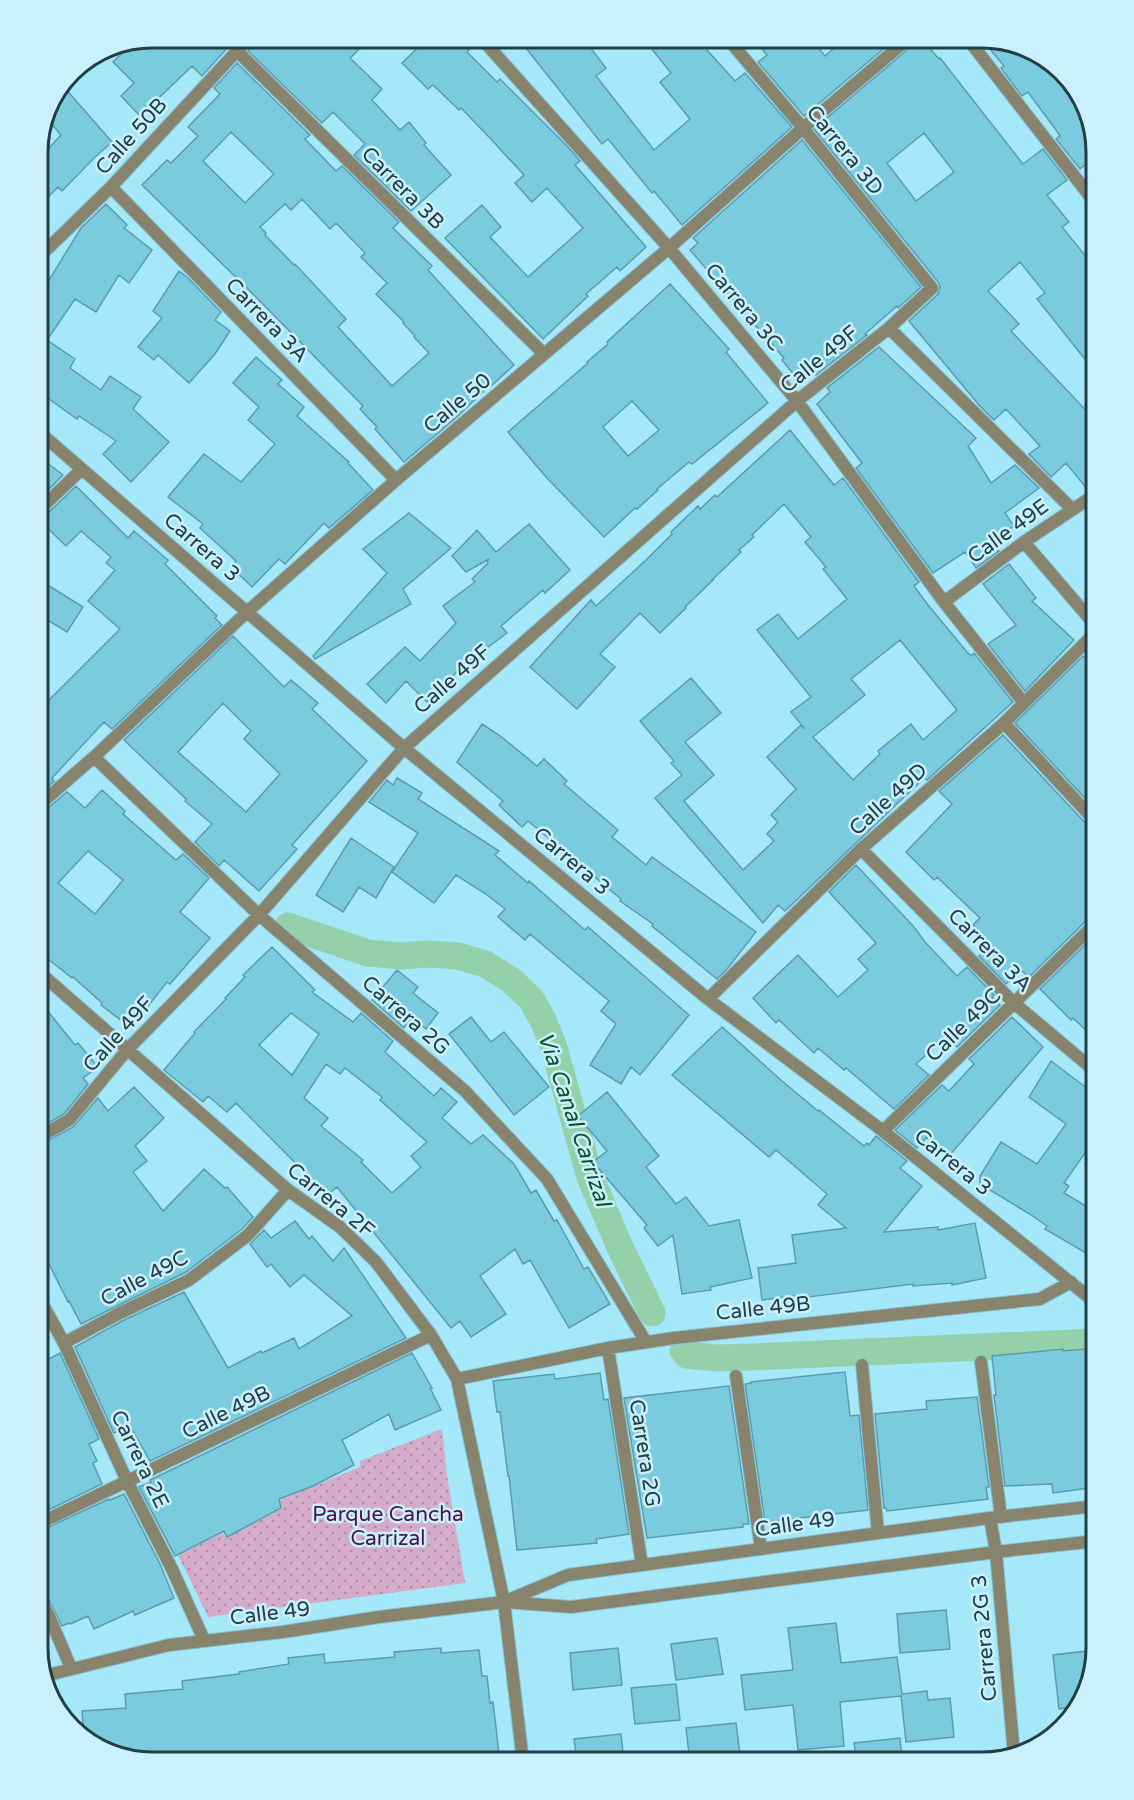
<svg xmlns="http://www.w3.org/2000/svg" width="1134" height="1800" viewBox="0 0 1134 1800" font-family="'Varela Round',sans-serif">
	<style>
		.park { fill: url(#park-dots) }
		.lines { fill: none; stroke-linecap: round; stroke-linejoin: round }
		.canal { stroke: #94d1aa; stroke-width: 27 }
		.building { fill: #7bcbdf; stroke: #5a9cac; stroke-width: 1.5; fill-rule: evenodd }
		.minor-casing { stroke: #88c2d2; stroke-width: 14 }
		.tertiary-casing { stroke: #88c2d2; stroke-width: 14 }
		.minor { stroke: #88836d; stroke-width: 12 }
		.tertiary { stroke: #88836d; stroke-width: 12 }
		.labels { text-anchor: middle; stroke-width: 5; stroke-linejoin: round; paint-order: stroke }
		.street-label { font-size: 21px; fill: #223d44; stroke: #caf1fb }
		.park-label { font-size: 21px; fill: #4f1045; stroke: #caf1fb }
		.water-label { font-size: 22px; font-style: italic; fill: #07512e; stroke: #caf1fb }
		.rim { fill: none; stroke: #223d44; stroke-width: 3 }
	</style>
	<defs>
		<pattern id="park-dots" width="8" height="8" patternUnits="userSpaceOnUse" patternTransform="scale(1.5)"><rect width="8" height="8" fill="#d4acc9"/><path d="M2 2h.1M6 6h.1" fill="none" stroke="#ac8da5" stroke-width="1.8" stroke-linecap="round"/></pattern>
	</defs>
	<rect width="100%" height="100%" fill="#a5e8fa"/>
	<!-- park -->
	<path class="park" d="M442 1429 447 1475 465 1583 208 1617 178 1555 223 1533 227 1537 282 1509 280 1500 360 1467V1461Z"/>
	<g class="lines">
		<!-- canal -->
		<path class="canal" d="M288 926 368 953 402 956 426 954 458 956 485 964 511 980 531 999 543 1020 554 1048 590 1177 619 1245 652 1313
			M683 1350 687 1355 716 1358 752 1357 1095 1342"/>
	</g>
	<!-- building -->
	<path class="building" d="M152 38H238L230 45 202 76 192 66 140 116 121 96 134 83 113 62 134 41Z
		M257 38H371L350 58 382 89 372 100 400 130 409 122 426 143 424 145 451 175 411 211 354 155 365 144 333 112 322 123 248 51 255 43Z
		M428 38H457L469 50 467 52 497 82 500 79 568 147 580 161 575 165 646 247 620 271 617 267 586 294 588 296 543 339 445 238 482 205 501 227 490 237 528 277 583 228 547 188 532 202 515 183 524 175 488 136 461 108 459 110 433 85 428 89 402 63Z
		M518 38H583L606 68 596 76 654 150 690 119 660 82 671 73 643 38H696L735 81 745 73 792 127 682 225 654 191 652 193 608 139 602 144Z
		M753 38H810L825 56 846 38H892L894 40 804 116 758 62 767 55Z
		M921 38 939 59 940 58 1023 164 1043 149 1067 180 1047 195 1069 222 1062 227 1088 259 1096 252V373L1037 299 1045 293 1020 262 988 291 1019 324 1011 331 1096 421V486L1088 490 1066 463 1051 477 1029 454 1040 446 1006 409 994 420 979 405 909 321 938 294 940 287 939 283 814 129ZM924 133 954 172 916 201 887 163Z
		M981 38H990L1046 57 1085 101 1096 156 1080 169 1056 139 1060 136 1056 130 1028 92 1022 96 1001 68 1004 66Z
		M237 63 310 135 305 139 336 171 342 166 399 222 393 228 432 266 428 270 514 365 491 386 490 385 458 416 404 462 375 429 377 427 360 409 363 406 254 295 142 185 167 160 171 163 198 136 188 127 220 94 214 88ZM231 132 274 174 245 203 203 161ZM302 199 330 229 336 223 365 253 361 257 387 283 376 294 404 322 403 323 415 336 414 337 429 353 392 386 338 327 346 319 295 264 294 265 265 235 266 233 260 227 285 204 291 210Z
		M64 87 112 142 94 158 62 191 58 187 38 207V160L61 135 49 121Z
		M802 140 921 287 898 308 897 306 865 334 867 335 816 375 812 371 799 381 782 360 784 358 690 250 698 243 693 238Z
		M106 204 127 225 124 228 152 250 129 283 119 275 96 312 75 299 47 340 75 359 70 368 101 390 110 376 141 397 133 409 169 442 131 482 103 454 116 441 79 416 77 419 38 391V298L81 228Z
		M179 271 189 279 221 312 215 320 230 331 215 354 189 383 158 355 154 360 138 347 162 318 153 311Z
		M670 284 729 349 726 352 768 403 692 464 689 462 657 489 658 490 637 509 635 508 604 537 546 477 508 432 588 363 587 362 608 344 607 342ZM632 401 659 430 628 456 603 427Z
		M879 347 976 438 968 446 991 483 1015 465 1039 488 1005 513 1014 526 991 541 999 551 976 568 965 552 933 573 856 468 862 463 817 404 830 392 827 388Z
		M256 357 282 380 278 384 304 407 297 416 349 462 348 463 373 490 329 528 324 523 285 564 279 559 252 587 231 567 236 561 200 528 203 524 168 497 204 454 241 482 275 444 248 420 259 407 233 383Z
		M790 430 834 485 843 478 919 582 914 586 928 605 967 652 971 656 974 653 1013 702 927 780 924 778 785 911 778 905 763 923 655 798 682 775 671 763 674 761 640 721 691 678 721 713 685 742 714 775 684 801 743 870 774 841 767 834 778 822 771 815 796 789 767 757 801 725 805 729 791 712 811 697 757 630 778 614 798 639 847 599 823 569 826 567 805 542 811 537 784 504 752 535 754 537 739 550 741 552 712 580H713L685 607 686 608 660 633 640 613 600 654 615 667 577 709 530 667 591 600 596 606 646 560 672 534 671 532 698 506 700 509 715 495 717 497ZM900 640 957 710 923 740 911 724 878 751 880 754 853 780 813 737 865 695 851 679Z
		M38 456 63 475 38 500Z
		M76 486 128 538 134 531 168 560 165 564 217 616 215 618 222 625 112 729 104 722 52 778 54 781 38 795V711L120 629 88 601 115 570 106 563 111 557 81 531 66 546 38 519 44 517Z
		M409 513 451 548 403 589 411 604 315 659 313 656 387 573 363 549Z
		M529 524 570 570 545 593 543 590 501 626 507 633 464 665 427 702 406 681 386 703 367 684 405 647 420 661 456 623 443 606 475 582 472 579 488 563 487 561 489 559 466 572 452 556 477 530 496 552Z
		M1009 564 1036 598 1032 601 1074 640 1025 691 988 644 1016 625 983 584Z
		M38 579 83 607 67 632 38 614Z
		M233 636 284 687 291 680 318 703 312 709 367 761 292 845 297 849 259 891 224 860 219 866 195 842 212 824 185 801 186 799 124 740ZM223 703 251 731 244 739 280 774 246 812 178 752Z
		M1083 656 1096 668V810L1015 723Z
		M482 724 499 735 537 766 544 759 567 781 564 784 618 830 612 837 646 865 652 857 756 932 727 969 717 979 652 926 653 924 620 901 621 899 528 821 522 827 499 805 503 801 457 762Z
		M1003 735 1090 828 1096 830V915L1090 917 1029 977 1021 970 1006 984 979 956 991 944 973 925 980 918 937 877 934 880 906 852 952 804 939 791Z
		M397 778 422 793 418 799 499 851 495 855 528 883 529 881 585 930 588 927 689 1015 640 1075 631 1067 621 1084 590 1065 616 1024 601 1011 609 1001 530 934 525 940 498 917 505 909 486 894 456 875 434 903 392 872 418 833 369 802 387 780 393 785Z
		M102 790 125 811 123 814 176 860 183 854 209 878 180 912 210 938 170 984 167 982 131 1028 101 1005 102 1003 73 977 72 978 38 951V814L43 812 67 792 85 808ZM88 851 123 880 95 914 58 883Z
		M351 838 394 867 376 898 359 887 343 912 316 895Z
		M856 865 914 927 925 942 957 976 967 967 994 995 992 997 1000 1005 957 1047 947 1036 916 1064 929 1075 894 1109 846 1068 844 1070 818 1048 814 1053 779 1020 776 1023 753 998 798 955 838 997 868 970 858 959 876 943 829 892Z
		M1096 934V1040L1073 1018 1071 1020 1040 989Z
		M272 947 315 990 312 992 353 1022 361 1013 393 1041 385 1052 434 1096 441 1088 457 1102 442 1118 471 1144 483 1135 514 1164 531 1193 536 1190 554 1221 557 1220 584 1269 588 1267 610 1304 569 1328 530 1260 523 1264 515 1249 480 1276 506 1314 471 1337 460 1321 451 1328 337 1187 327 1195 236 1103 227 1112 208 1096 203 1102 164 1070 195 1033 194 1032 226 999 225 998 245 977 243 975ZM291 1013 319 1034 292 1075 259 1045ZM326 1064 340 1074 345 1068 382 1097 380 1100 427 1142 411 1156 421 1167 392 1193 361 1162 363 1160 321 1126 328 1118 304 1098Z
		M397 970 418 987 413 993 438 1013 426 1029 412 1017 404 1028 372 1000Z
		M38 999 75 1045 78 1043 98 1067 83 1078 88 1084 64 1114 38 1129Z
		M471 1017 491 1042 504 1032 549 1087 514 1115 449 1034Z
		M1012 1017 1043 1047 949 1156 927 1137 917 1148 895 1130 942 1085 949 1091 974 1064 969 1059Z
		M722 1027 782 1081 818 1111 819 1110 864 1146 867 1143 869 1145 876 1136 907 1161 900 1168 922 1186 884 1232 938 1227V1230L975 1223 986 1278 952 1285V1283L913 1286V1284L800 1298V1295L762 1300 758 1268 796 1263 792 1235 846 1228 818 1205 827 1194 776 1150 769 1157 672 1075Z
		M1051 1061 1096 1095V1137L1064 1183 1069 1186 1064 1193 1096 1212V1259L1045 1229 1047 1226 1028 1213 980 1184V1176L1001 1142 1037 1164 1066 1124 1029 1097Z
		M134 1087 164 1118 135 1146 147 1161 133 1172 163 1211 204 1169 225 1188 227 1187 253 1217 241 1230 186 1272 81 1324 69 1301 68 1302 38 1242V1146L73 1127 98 1098 108 1111Z
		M607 1092 659 1156 646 1167 676 1204 686 1197 709 1226 739 1220 752 1278 710 1287 711 1290 682 1294 673 1235 658 1246 644 1228 647 1225 593 1162 607 1151 578 1116Z
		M295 1221 309 1239 312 1236 333 1261 344 1248 406 1338 150 1461 130 1426 114 1433 75 1347 122 1321 184 1292 228 1368 261 1351 262 1353 294 1338 299 1349 352 1316 304 1275 290 1287 271 1264 267 1267 250 1244 264 1230 271 1238Z
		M1096 1348V1487L1053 1493 1052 1484 1005 1486 994 1395H996L992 1356 1063 1349V1351Z
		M60 1353 99 1439 89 1444 97 1461 93 1463 102 1484 38 1515V1365Z
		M412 1353 432 1388H430L441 1410 395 1430 389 1414 342 1440 354 1465 313 1486 279 1499 281 1508 227 1537 224 1531 175 1556 139 1487 151 1482 150 1480Z
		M845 1372 850 1416 859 1415 868 1510 765 1522 745 1384 751 1383V1382Z
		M600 1373 604 1400 608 1399 629 1534 596 1539 597 1543 517 1550 509 1476H508L500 1412H497L493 1381 554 1374 555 1379Z
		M729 1386 749 1524H743V1527L647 1538 624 1398Z
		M977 1397 989 1487H986L988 1499 887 1511 886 1508H884L875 1414 927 1409 926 1401Z
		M124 1494 160 1564 174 1598 135 1615 133 1611 94 1629 88 1616 70 1624 69 1623 62 1626 45 1592 38 1588V1532L109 1499 110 1500Z
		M946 1610 950 1649 900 1653 897 1614Z
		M38 1612 47 1632 38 1636Z
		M836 1623 841 1663 897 1657 902 1694 927 1691 928 1700 950 1698 954 1737 906 1742 901 1696 840 1702 844 1746 798 1750 793 1705 745 1710 741 1675 793 1670 788 1628Z
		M717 1638 723 1674 676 1680 671 1644Z
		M441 1648V1653L479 1650 482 1676H487L490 1703 493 1702 500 1762H145L89 1743 84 1738 82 1711 126 1708 125 1694 183 1689 182 1681 239 1674V1672L289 1664 288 1658 324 1654 325 1663 395 1657 394 1652Z
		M618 1648 622 1685 573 1690 570 1653Z
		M1096 1650 1079 1706 1059 1709 1053 1655Z
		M676 1684 680 1720 635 1724 631 1688Z
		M736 1723 741 1762H690L686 1728Z
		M621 1734 624 1762H577L574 1739Z
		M900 1738 902 1762H857L854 1743Z"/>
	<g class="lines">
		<!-- minor casing -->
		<g class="minor-casing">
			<path id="minor" d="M481 38 669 248 797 401 944 602 1024 703
				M967 38 1096 204
				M236 50 544 354
				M111 187 396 480
				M38 258 111 187 249 38
				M889 328 1072 509
				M38 431 404 748 708 999 883 1131 1096 1303
				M38 511 82 469
				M1024 542 1096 626
				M944 602 1024 542 1096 494
				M1004 723 1096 822
				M94 757 259 915 465 1091 547 1179 646 1342
				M38 806 94 757 247 612 396 480 669 248 803 128 909 38
				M861 849 1014 1003 1096 1072
				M38 971 288 1190 340 1227 376 1262 431 1335 457 1379 504 1602
				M708 999 861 849 1004 723 1096 632
				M883 1131 1096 923
				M38 1138 69 1120 127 1050 259 915 404 748 797 401 889 328 932 288 803 128 727 38
				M38 1296 64 1343 127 1481 172 1569 204 1640
				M64 1343 118 1314 189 1280 247 1236 288 1190
				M608 1348 642 1565
				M981 1362 1001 1517
				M862 1365 878 1533
				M736 1376 761 1549
				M457 1379 608 1348 674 1338 1040 1299 1071 1282
				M990 1518 996 1552 1014 1755
				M38 1524 431 1335
				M38 1596 49 1616 71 1668"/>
		</g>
		<!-- tertiary casing -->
		<g class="tertiary-casing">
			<path id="tertiary" d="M508 1600 568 1575 990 1518 1096 1506
				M504 1602 523 1762
				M44 1676 169 1645 283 1632 379 1617 504 1602 571 1607 996 1552 1096 1541"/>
		</g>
		<!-- minor -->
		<use href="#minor" class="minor"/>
		<!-- tertiary -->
		<use href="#tertiary" class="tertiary"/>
	</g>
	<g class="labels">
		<!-- street labels -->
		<g class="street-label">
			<text transform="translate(131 136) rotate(-48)" y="7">Calle 50B</text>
			<text transform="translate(845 150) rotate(51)" y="7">Carrera 3D</text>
			<text transform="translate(403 188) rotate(45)" y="7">Carrera 3B</text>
			<text transform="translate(744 307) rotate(50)" y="7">Carrera 3C</text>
			<text transform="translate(267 320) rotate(46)" y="7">Carrera 3A</text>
			<text transform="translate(819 359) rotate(-39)" y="7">Calle 49F</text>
			<text transform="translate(457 403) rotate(-40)" y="7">Calle 50</text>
			<text transform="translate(1008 531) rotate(-36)" y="7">Calle 49E</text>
			<text transform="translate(202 547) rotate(41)" y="7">Carrera 3</text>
			<text transform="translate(452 679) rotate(-41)" y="7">Calle 49F</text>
			<text transform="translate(888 799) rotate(-42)" y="7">Calle 49D</text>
			<text transform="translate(572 861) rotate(40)" y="7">Carrera 3</text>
			<text transform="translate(990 950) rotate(45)" y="7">Carrera 3A</text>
			<text transform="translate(406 1015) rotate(41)" y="7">Carrera 2G</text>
			<text transform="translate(963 1025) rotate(-44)" y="7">Calle 49C</text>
			<text transform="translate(118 1034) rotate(-48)" y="7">Calle 49F</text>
			<text transform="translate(953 1162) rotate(39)" y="7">Carrera 3</text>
			<text transform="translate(331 1200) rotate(39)" y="7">Carrera 2F</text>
			<text transform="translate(144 1278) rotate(-28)" y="7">Calle 49C</text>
			<text transform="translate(763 1308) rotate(-6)" y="7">Calle 49B</text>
			<text transform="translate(226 1412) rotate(-26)" y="7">Calle 49B</text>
			<text transform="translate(645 1453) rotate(81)" y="7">Carrera 2G</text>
			<text transform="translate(140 1459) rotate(64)" y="7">Carrera 2E</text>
			<text transform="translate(795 1524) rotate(-8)" y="7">Calle 49</text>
			<text transform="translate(270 1613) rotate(-7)" y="7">Calle 49</text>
			<text transform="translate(984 1638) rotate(-95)" y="7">Carrera 2G 3</text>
		</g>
		<!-- park labels -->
		<g class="park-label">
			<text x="388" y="1521">Parque Cancha<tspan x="388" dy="24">Carrizal</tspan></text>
		</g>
		<!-- water labels -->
		<g class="water-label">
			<text transform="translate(575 1119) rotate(71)" y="8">Via Canal Carrizal</text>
		</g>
	</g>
	<!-- crop -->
	<path d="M0 0H1134V1800H0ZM152 48H982A104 104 0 0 1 1086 152V1648A104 104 0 0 1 982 1752H152A104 104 0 0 1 48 1648V152A104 104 0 0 1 152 48Z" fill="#caf1fb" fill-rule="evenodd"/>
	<path class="rim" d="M152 48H982A104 104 0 0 1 1086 152V1648A104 104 0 0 1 982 1752H152A104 104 0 0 1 48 1648V152A104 104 0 0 1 152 48Z"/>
</svg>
